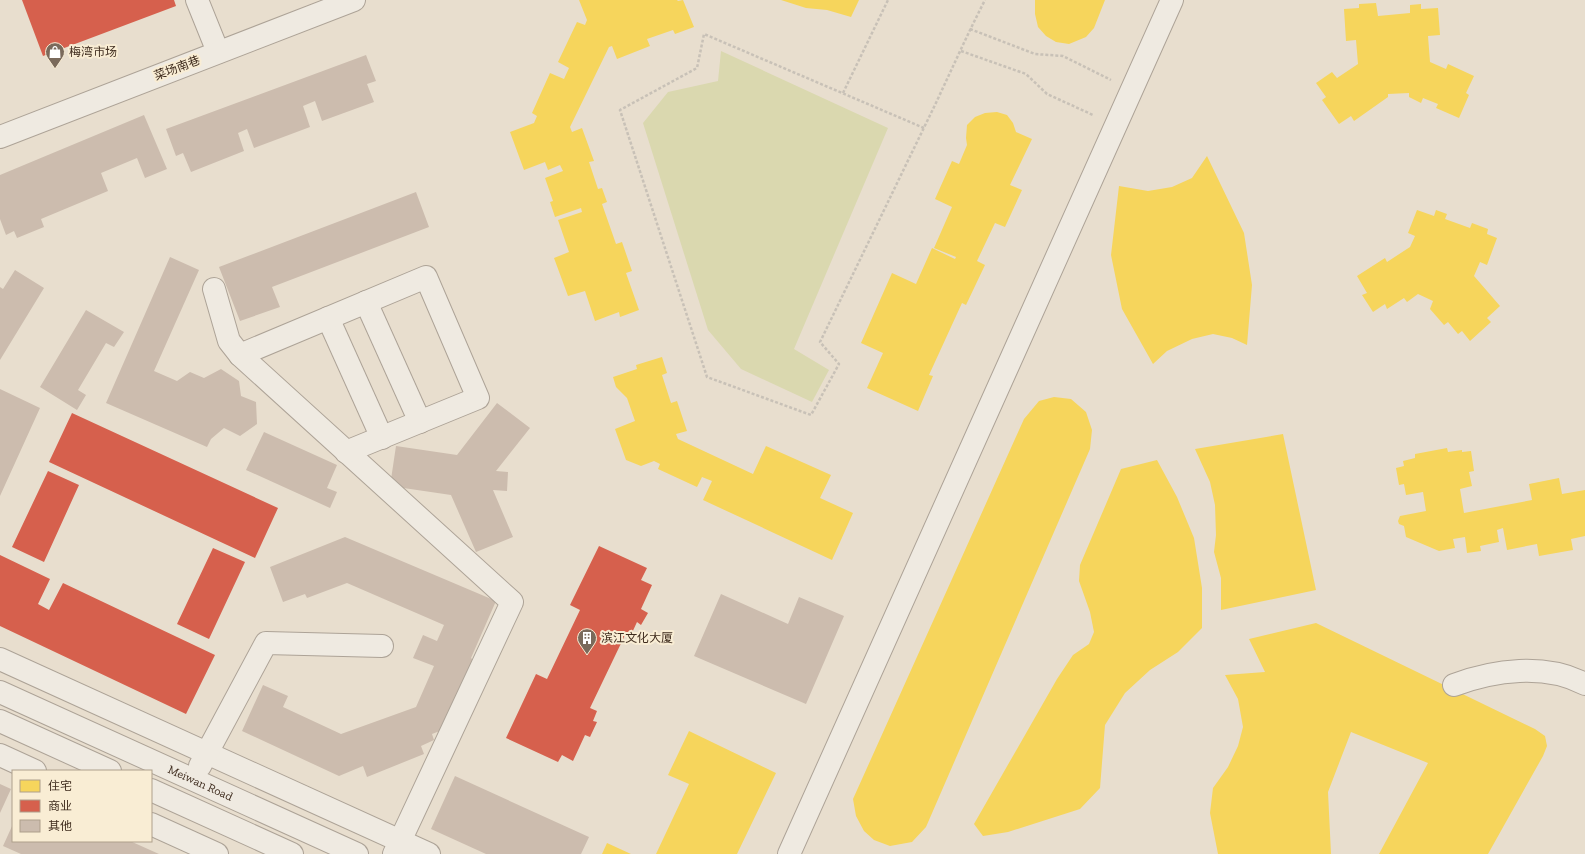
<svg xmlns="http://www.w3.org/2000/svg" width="1585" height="854" viewBox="0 0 1585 854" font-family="'Zilla Slab','Noto Sans SC',serif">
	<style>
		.green { fill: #dad8af }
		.homes { fill: #f6d55c }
		.shops { fill: #d6604d }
		.building { fill: #ccbcae }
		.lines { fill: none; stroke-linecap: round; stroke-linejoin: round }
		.minor-casing { stroke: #ada397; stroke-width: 24 }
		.path { stroke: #c8c1b7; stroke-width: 2.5; stroke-dasharray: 3 2; stroke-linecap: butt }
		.minor { stroke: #efeae1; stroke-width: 22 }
		.labels { text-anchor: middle; stroke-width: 4; stroke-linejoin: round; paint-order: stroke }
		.poi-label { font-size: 12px; fill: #3e2b1d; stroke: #f9edd4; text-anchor: start }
		.street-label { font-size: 12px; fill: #3e2b1d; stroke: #f9edd4 }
	</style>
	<rect width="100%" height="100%" fill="#e8dece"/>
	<!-- green -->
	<path class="green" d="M721 51 888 128 794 349 829 370 812 402 741 369 708 330 643 123 668 92 718 81Z"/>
	<!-- homes -->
	<path class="homes" d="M579 0H677L678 1 683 0 694 27 675 34 673 30 647 39 650 46 617 59 612 46 609 47 570 127 572 132 582 128 594 161 589 162 598 189 602 188 607 202 602 204 616 244 622 242 632 271 626 273 639 310 620 317 619 312 595 321 585 291 568 296 554 258 569 252 558 220 582 212 581 208 555 217 550 202 553 201 545 178 563 171 560 165 548 170 545 162 524 170 510 132 534 123 537 116 532 113 550 73 564 79 569 68 558 62 577 22 585 25 587 20Z
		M781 0H859L851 17 827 10 806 8Z
		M1035 0H1105L1094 28 1086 37 1069 44 1056 42 1046 36 1038 27 1035 14Z
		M1376 3 1378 16 1410 13V5L1421 4V9L1438 8 1440 35 1428 36 1430 62 1446 69 1448 64 1474 76 1466 93 1469 95 1459 118 1436 108 1438 104 1423 98 1421 103 1409 97V93L1388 94V97L1354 121 1351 116 1339 124 1322 100 1326 97 1316 83 1332 72 1337 78 1358 64 1356 40 1346 41 1344 9 1359 8V4Z
		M997 112 1007 115 1013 123 1016 132 1032 139 1010 185 1022 190 1005 227 995 223 977 261 985 265 966 305 962 303 929 375 933 376 918 411 867 388 883 353 861 343 892 273 916 284 932 248 955 259 956 257 934 248 952 207 935 199 952 161 959 164 967 145 966 138 967 125 975 117 985 113Z
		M1207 156 1244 233 1252 285 1247 345 1232 338 1213 334 1192 339 1167 351 1153 364 1122 309 1111 255 1119 186 1148 191 1172 187 1192 178Z
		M1417 210 1434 216 1436 210 1447 214 1445 219 1470 228 1472 223 1488 229 1487 234 1497 238 1487 265 1480 262 1474 276 1500 306 1487 318 1491 322 1470 341 1462 331 1458 334 1448 322 1444 325 1430 309 1433 301 1418 294 1407 302 1404 298 1387 309 1385 304 1373 312 1362 295 1367 293 1357 276 1385 258 1387 262 1410 247 1415 236 1408 233Z
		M662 357 667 373 662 375 671 403 677 401 687 431 676 434 678 439 753 474 766 446 831 475 820 498 853 513 832 560 703 500 712 481 702 477 697 487 658 469 660 464 654 461 641 466 626 460 615 429 635 421 627 398 616 387 613 377 637 369 636 365Z
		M1054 397 1071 399 1086 412 1092 430 1090 449 926 827 912 842 890 846 874 840 864 831 856 816 853 799 1024 419 1039 401Z
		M1283 434 1316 590 1221 610V578L1214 552 1216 535 1215 505 1210 482 1195 449Z
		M1447 448 1448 452 1462 450V452L1471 451 1474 471 1469 472 1472 486 1460 489 1464 513 1532 500 1529 484 1559 478 1562 494 1585 490V536L1571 539 1573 550 1539 556 1537 544 1507 550 1503 528 1497 530 1499 542 1480 546 1481 551 1467 553 1465 537 1453 539 1455 548 1439 551 1406 537 1404 526 1399 524 1398 521 1400 516 1426 511 1423 492 1406 495 1404 484 1399 485 1396 468 1404 466 1403 461 1415 458V454Z
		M1157 460 1177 497 1194 538 1202 588V628L1178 652 1150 670 1125 693 1105 725 1100 788 1080 809 1008 832 983 836 974 824 1057 679 1073 655 1089 644 1094 632 1090 612 1079 581 1080 565 1121 469Z
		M1316 623 1535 729 1545 736 1547 746 1543 756 1488 854H1379L1428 763 1351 732 1328 792 1331 854H1218L1210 813 1213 788 1228 767 1238 746 1243 727 1238 699 1225 675 1265 672 1249 639Z
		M689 731 776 773 737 854H656L689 784 668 775Z
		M607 843 631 854H602Z"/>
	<!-- shops -->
	<path class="shops" d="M22 0H174L176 6 43 56Z
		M72 413 278 508 255 558 49 462Z
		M48 471 79 485 44 562 12 547Z
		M599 546 647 568 641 580 652 585 641 609 648 613 641 625 637 622 631 635 626 633 590 708 597 711 593 721 597 722 590 737 585 735 573 761 562 755 558 762 506 738 536 674 547 679 580 610 570 605Z
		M213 548 245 562 209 639 177 624Z
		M0 555 50 579 38 604 49 610 63 583 215 655 186 714 0 626Z"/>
	<!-- building -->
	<path class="building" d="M366 55 376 81 367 84 374 102 322 121 315 101 303 106 310 127 254 148 247 129 238 133 244 151 191 172 183 153 176 156 166 129Z
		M144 115 167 169 145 178 137 158 101 173 108 191 41 219 44 227 17 238 14 231 6 235 0 219V175Z
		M416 192 429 227 272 287 280 307 240 321 219 267Z
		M170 257 199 270 154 371 177 381 190 372 204 378 221 369 239 381 241 396 256 402 257 424 240 436 224 428 211 439 207 447 106 403Z
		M15 270 44 288 0 360V287L3 289Z
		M86 310 124 332 114 347 106 343 78 390 86 395 77 410 40 387Z
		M0 389 40 408 0 496Z
		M497 403 530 428 496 471 508 472 507 491 493 490 513 537 476 552 451 495 390 486 396 446 457 455Z
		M264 432 337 465 327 488 337 492 330 508 246 470Z
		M345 537 496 601 471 658 474 661 450 727 432 734 434 740 421 746 424 754 367 777 363 766 339 776 242 731 263 685 288 696 283 707 341 734 416 707 434 666 413 658 423 635 437 641 444 625 347 583 307 598 305 594 283 602 270 567Z
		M721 594 788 624 799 597 844 616 806 704 694 656Z
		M455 776 589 837 581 854H486L431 829Z
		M0 784 11 789 0 813Z
		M13 824V841H130L159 854H21L3 846Z"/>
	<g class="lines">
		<!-- minor casing -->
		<g class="minor-casing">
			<g id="minor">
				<path d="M197 0 218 52"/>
				<path d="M0 137 354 0"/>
				<path d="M214 289 229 341 240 355 512 602 394 854"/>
				<path d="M366 302 420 422"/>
				<path d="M328 318 382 438"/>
				<path d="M240 355 426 277 478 398 346 452"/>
				<path d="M0 659 429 854"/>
				<path d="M1454 685C1494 670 1545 663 1585 684"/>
				<path id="s1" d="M0 692 357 854"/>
				<path d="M0 721 110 771"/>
				<path d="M0 755 35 771"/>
				<path d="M200 766 266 643 382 646"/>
				<path d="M151 790 292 854"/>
				<path d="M151 824 217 854"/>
				<path d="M789 854 1172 0"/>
			</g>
		</g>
		<!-- path -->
		<path class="path" d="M970 29 1035 54 1063 56 1111 80
			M961 51 1026 74 1047 94 1093 115
			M843 93 888 0
			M924 128 704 34 697 68 620 110 707 377 811 415 839 364 820 342C858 264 896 185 934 107 951 71 967 35 985 0"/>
		<!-- minor -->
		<use href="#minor" class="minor"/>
	</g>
	<!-- icons -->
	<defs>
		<g id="shop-pin" transform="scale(1)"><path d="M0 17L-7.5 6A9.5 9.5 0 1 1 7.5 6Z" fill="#7a6a5b" stroke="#f9edd4"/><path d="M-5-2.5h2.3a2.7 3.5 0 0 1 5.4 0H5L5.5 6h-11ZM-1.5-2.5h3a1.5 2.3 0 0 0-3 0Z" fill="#fff"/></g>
		<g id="building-pin" transform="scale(1)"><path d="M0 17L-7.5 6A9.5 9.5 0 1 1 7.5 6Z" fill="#7a6a5b" stroke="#f9edd4"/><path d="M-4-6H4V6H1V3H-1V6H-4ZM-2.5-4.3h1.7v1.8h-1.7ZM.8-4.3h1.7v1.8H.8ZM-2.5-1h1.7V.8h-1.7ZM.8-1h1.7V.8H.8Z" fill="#fff"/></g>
	</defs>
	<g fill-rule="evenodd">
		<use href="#shop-pin" x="55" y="52"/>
		<use href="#building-pin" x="587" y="638"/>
	</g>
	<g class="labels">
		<!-- poi labels -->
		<g class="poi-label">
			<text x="69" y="56">梅湾市场</text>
			<text x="601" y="642">滨江文化大厦</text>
		</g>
		<!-- street labels -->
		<g class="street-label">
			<text transform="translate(177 68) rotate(-21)" y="4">菜场南巷</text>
			<text dy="4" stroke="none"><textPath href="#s1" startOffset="220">Meiwan Road</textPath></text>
		</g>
	</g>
	<!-- legend -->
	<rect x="12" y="770" width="140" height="72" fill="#f9edd4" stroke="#ae9f8b"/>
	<rect x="20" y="780" width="20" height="12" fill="#f6d55c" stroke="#ae9f8b"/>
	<text x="48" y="790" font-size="12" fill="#3e2b1d">住宅</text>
	<rect x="20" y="800" width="20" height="12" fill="#d6604d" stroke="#ae9f8b"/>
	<text x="48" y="810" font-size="12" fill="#3e2b1d">商业</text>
	<rect x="20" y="820" width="20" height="12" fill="#ccbcae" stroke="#ae9f8b"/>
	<text x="48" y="830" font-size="12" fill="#3e2b1d">其他</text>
</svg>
